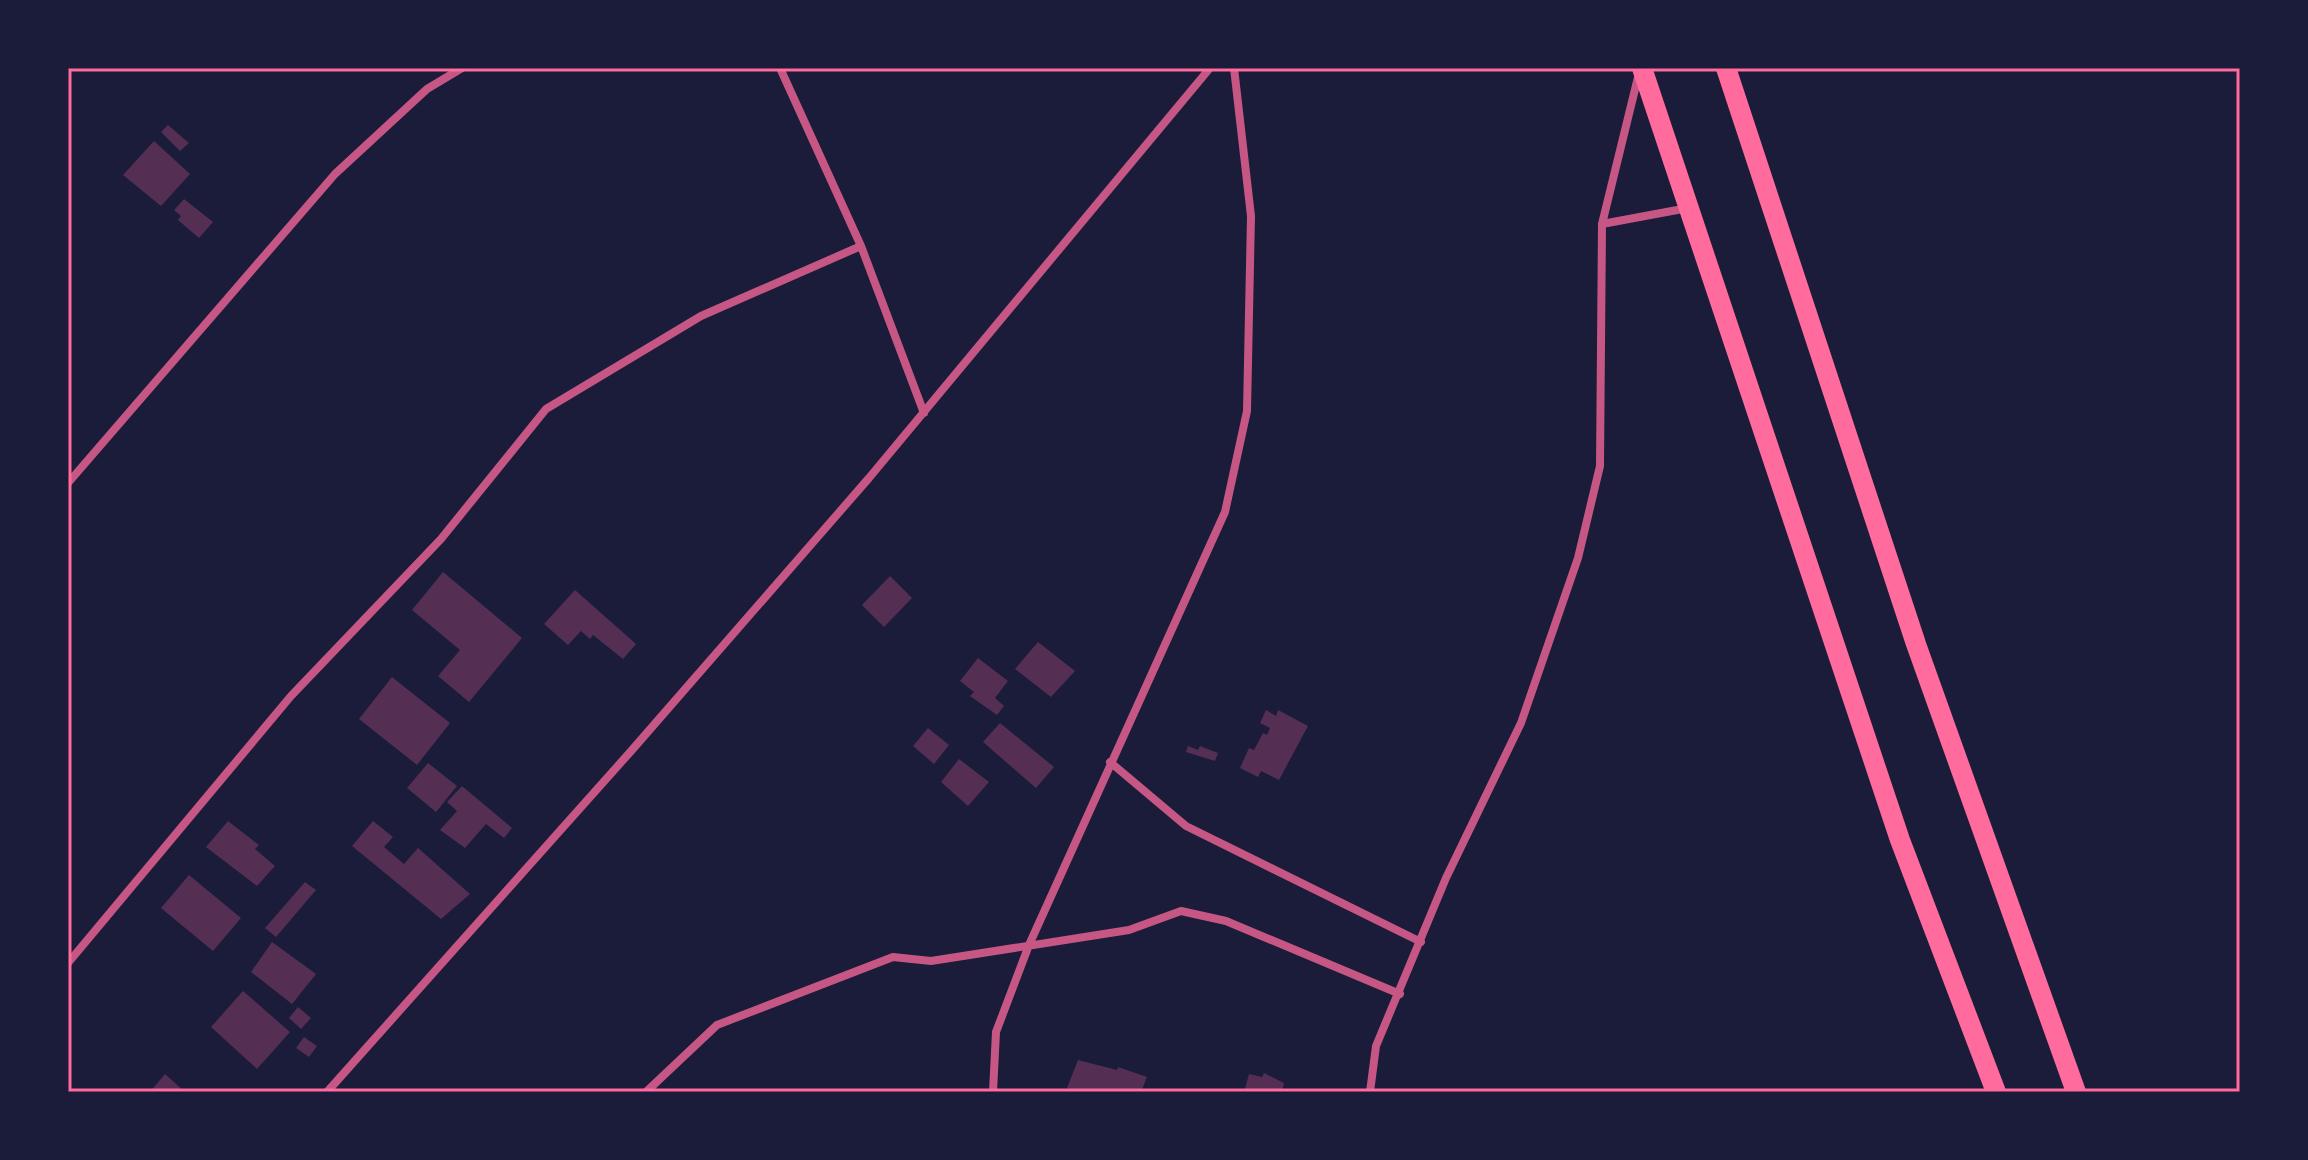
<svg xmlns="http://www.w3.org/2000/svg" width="2308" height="1160" viewBox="0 0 2308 1160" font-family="Ubuntu,sans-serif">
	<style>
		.building { fill: #542f53 }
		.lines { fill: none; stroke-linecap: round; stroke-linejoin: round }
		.minor { stroke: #c65784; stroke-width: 8 }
		.primary { stroke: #ff6b9d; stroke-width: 20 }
		.neatline { fill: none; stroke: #ff6b9d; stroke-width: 3 }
	</style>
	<rect width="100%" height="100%" fill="#1b1b3a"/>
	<!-- building -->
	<path class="building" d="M168 125 189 143 180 151 161 132Z
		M154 141 190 174 161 206 123 175Z
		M184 199 213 222 199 238 178 220 181 216 174 210Z
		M443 572 522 638 469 702 438 676 460 650 412 610Z
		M890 576 912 598 884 627 862 605Z
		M575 590 636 644 623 659 593 635 590 639 581 631 568 645 544 624Z
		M1038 642 1075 671 1051 697 1015 669Z
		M978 658 1008 681 995 698 1004 706 997 715 970 696 974 692 960 681Z
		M392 677 450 723 417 765 359 719Z
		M1266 710 1276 716 1278 710 1308 726 1279 780 1261 771 1258 777 1240 768 1249 748 1254 750 1263 733 1267 735 1270 728 1260 723Z
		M1000 723 1054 767 1036 788 983 742Z
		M928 728 949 745 934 764 913 746Z
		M1188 746 1198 750 1200 746 1218 753 1215 761 1186 752Z
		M959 759 989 782 968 806 941 782Z
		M428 763 457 786 436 812 407 788Z
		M462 786 512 828 504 838 486 824 465 848 440 830 457 811 447 802Z
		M228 821 259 845 255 849 275 866 257 886 206 847Z
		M373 821 393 837 384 847 404 864 418 848 470 894 441 919 352 846Z
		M189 875 241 918 213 951 161 908Z
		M305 882 316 890 276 937 265 928Z
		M272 942 316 974 292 1004 251 972Z
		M243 991 290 1032 257 1069 211 1027Z
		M298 1007 311 1018 301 1029 289 1018Z
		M304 1037 317 1046 309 1057 296 1048Z
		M1078 1060 1117 1070 1118 1067 1147 1077 1141 1092H1077L1067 1088Z
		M1264 1073 1284 1083 1282 1092H1244L1249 1074 1262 1077Z
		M165 1074 185 1092H150Z"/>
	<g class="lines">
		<!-- minor -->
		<path class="minor" d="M780 68 861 246 924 413
			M1602 224 1688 208
			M68 483 335 174 427 89 462 68
			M1110 762 1186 826 1421 942
			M68 963 291 696 441 539 546 409 701 316 861 246
			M327 1092 632 750 869 478 1210 68
			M646 1092 717 1025 893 957 931 961 1129 930 1181 911 1226 921 1400 994
			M993 1092 996 1032 1029 945 1225 512 1247 411 1251 216 1234 68
			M1370 1092 1376 1046 1446 878 1521 723 1578 558 1600 466 1602 224 1639 73"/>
		<!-- primary -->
		<path class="primary" d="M1642 68 1900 840 1996 1092
			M1726 68 1916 644 2076 1092"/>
	</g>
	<!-- border -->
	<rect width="2308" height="1160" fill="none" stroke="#1b1b3a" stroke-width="140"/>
	<rect x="70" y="70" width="2168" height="1020" class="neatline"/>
</svg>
